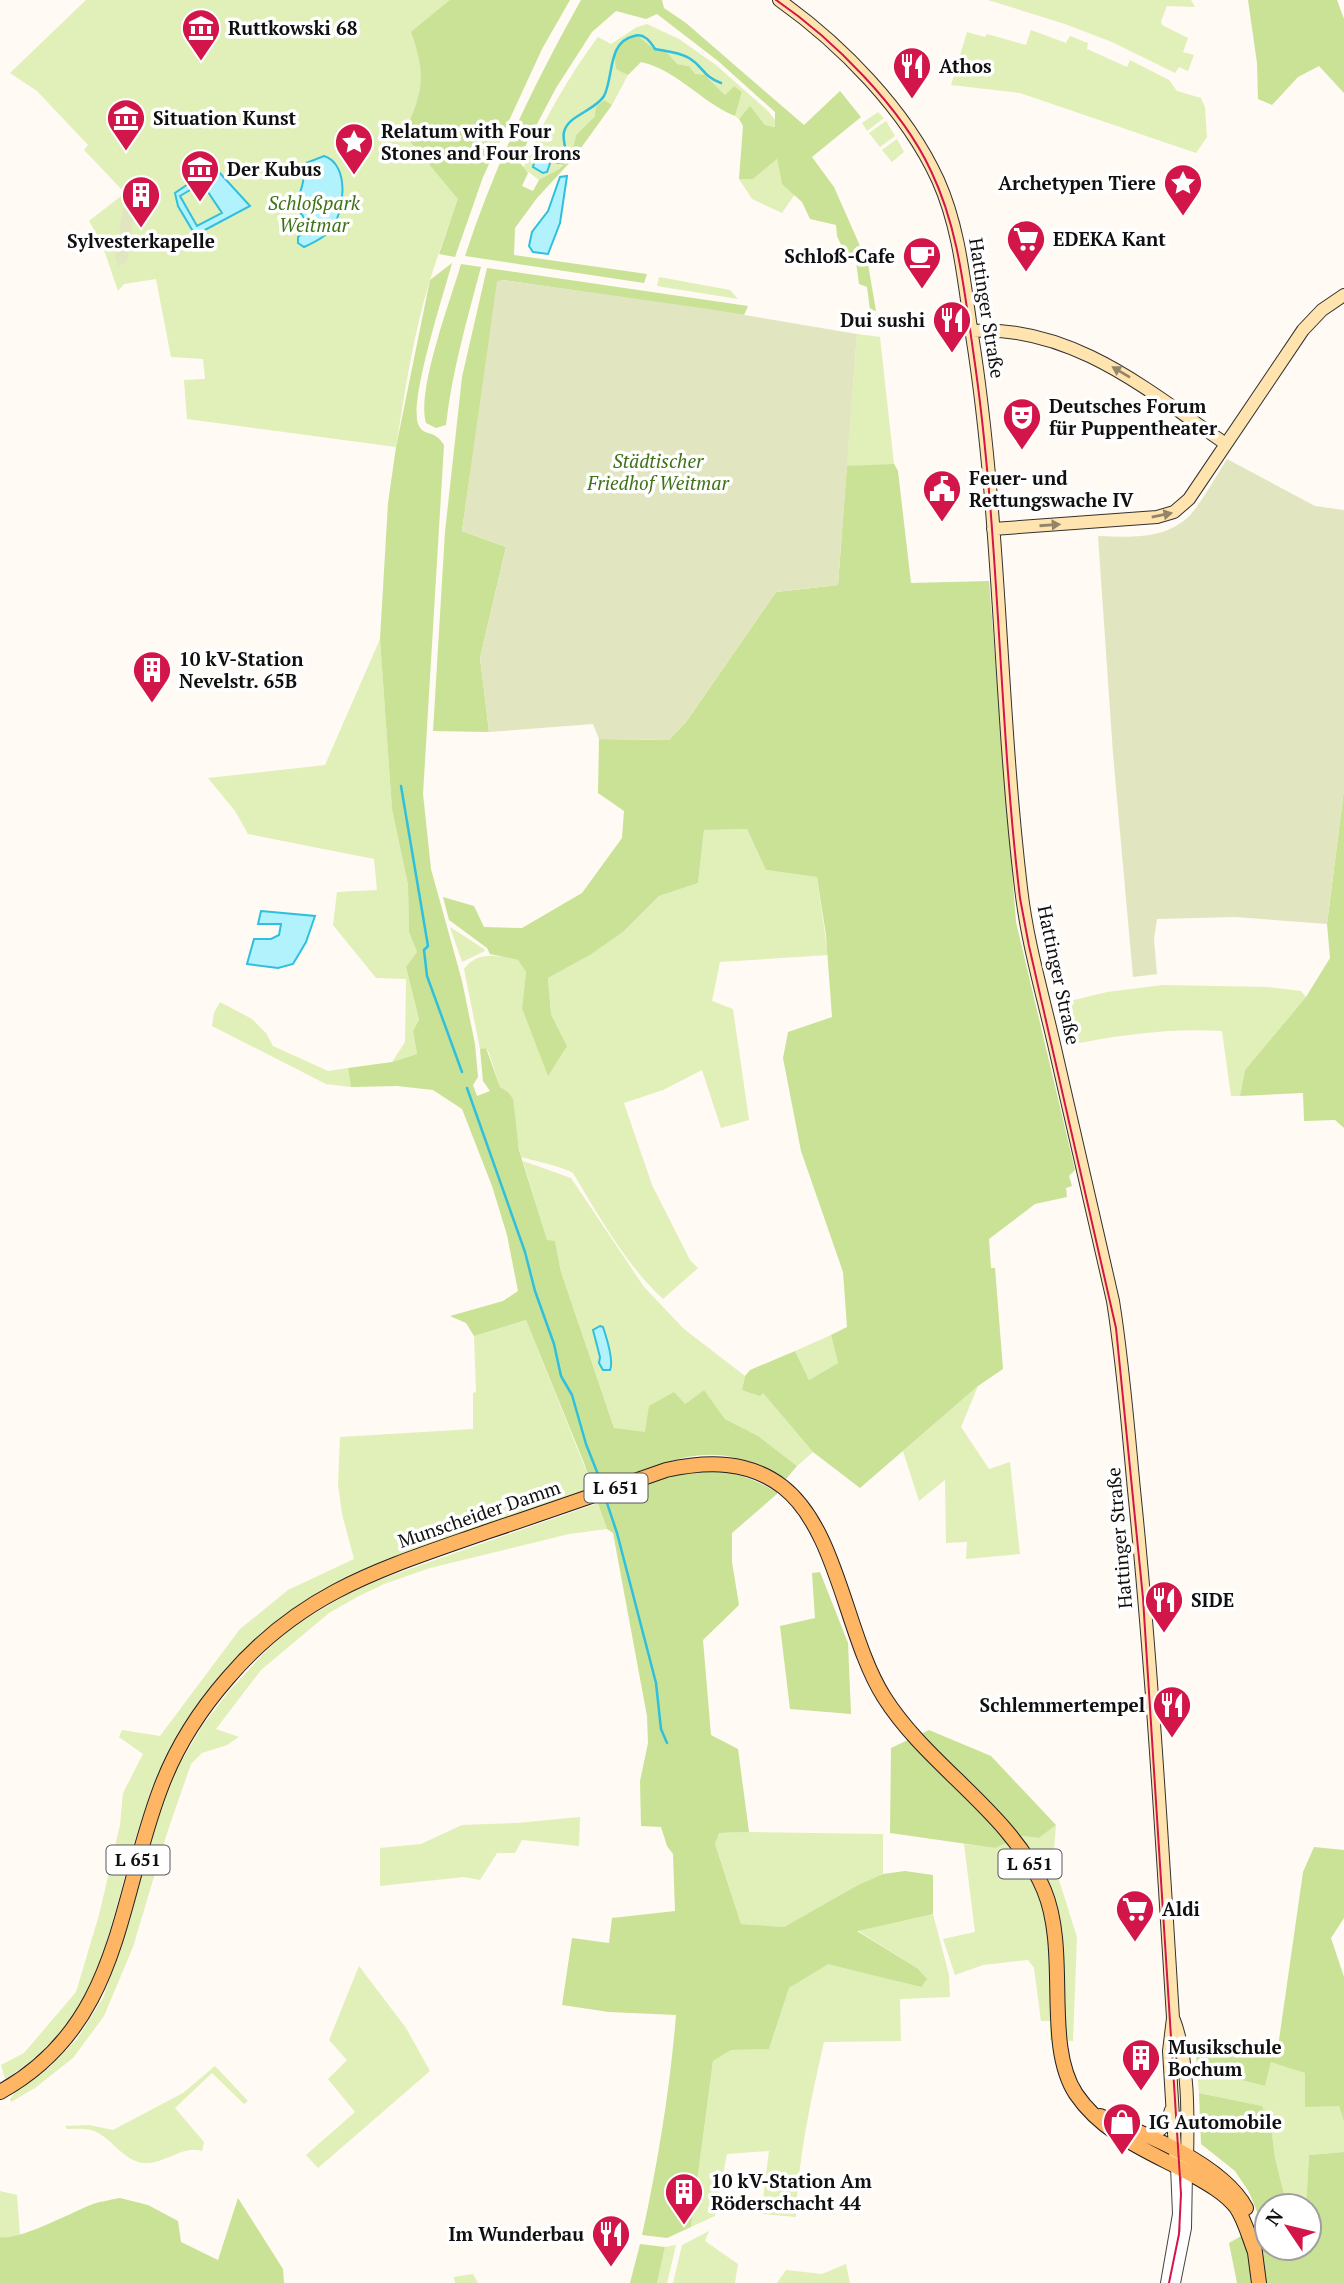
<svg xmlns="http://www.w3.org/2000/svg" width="1344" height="2283" viewBox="0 0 1344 2283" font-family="'PT Serif',serif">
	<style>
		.green { fill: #e1efb8 }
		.forest { fill: #c9e295 }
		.cemetery { fill: #e2e6c0 }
		.water { fill: #b2f2fd; stroke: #30bfdd; stroke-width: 2; fill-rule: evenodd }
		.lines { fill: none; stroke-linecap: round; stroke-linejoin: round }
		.stream { stroke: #30bfdd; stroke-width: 2.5 }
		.tertiary-casing { stroke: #434343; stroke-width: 12 }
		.secondary-casing { stroke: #323232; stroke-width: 14 }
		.primary-casing { stroke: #212121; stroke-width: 16 }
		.tertiary { stroke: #fff; stroke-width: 10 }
		.secondary { stroke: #ffe4af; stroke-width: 12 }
		.primary { stroke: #ffb664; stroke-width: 14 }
		.tram { stroke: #d3164a; stroke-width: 2 }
		.oneway { fill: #938567 }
		.labels { text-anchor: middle; stroke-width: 7; stroke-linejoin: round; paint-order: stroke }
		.shield { fill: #fff; stroke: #585858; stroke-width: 2 }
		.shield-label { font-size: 18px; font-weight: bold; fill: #101010 }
		.poi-label { font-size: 19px; font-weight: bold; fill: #101010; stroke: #fff; text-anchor: start }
		.park-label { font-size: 19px; font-style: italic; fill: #3e7217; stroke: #fff }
		.street-label { font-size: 19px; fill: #101010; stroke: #fff }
	</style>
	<rect width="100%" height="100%" fill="#fffaf4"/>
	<!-- green -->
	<path class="green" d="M86 0H549C507 92 460 183 430 280 413 335 405 391 396 447L187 419 184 380 205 379 203 359 171 357 156 279 124 284 118 291 102 244 89 221 125 193 84 150 88 145 37 91 10 73Z
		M988 0H1191L1195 7 1167 6 1161 21 1162 25 1188 38 1183 52 1194 55 1188 71 1179 67 1175 73 1112 42 1065 24Z
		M647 24 679 39 716 65 768 111 775 120 776 127 765 125 750 107 739 119 735 116 742 92 734 86 725 95 705 75H695L689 66 677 64 665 50 653 48 638 36 616 68 628 75 612 105 603 100 595 116 576 135 570 158 559 169 539 180 523 168C543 121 568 77 598 37L611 44 637 27Z
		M1031 30 1066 43 1070 36 1088 43 1087 49 1127 67 1130 60 1169 80 1177 91 1201 98 1205 107 1207 137 1196 153 1020 93 951 85 967 32 985 37 987 34 1026 45Z
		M878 112 884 118 867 131 862 123Z
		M886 121 895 136 880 147 869 133Z
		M897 139 904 152 892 162 882 150Z
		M777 159 782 184 795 194 782 213 752 199 739 179H753Z
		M659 277 730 290 738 299 657 286Z
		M857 334 880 337 894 464 898 471 841 539Z
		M380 639 392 809 408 885 409 932 417 952 406 967 419 1021 413 1031 417 1054 392 1062 405 1042 406 979 376 978 333 925 337 892 377 890 374 859 248 834 235 811 208 778 325 765Z
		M747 829 766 870 817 877 828 955 720 962 712 1001 733 1009 749 1120 721 1128 702 1070 663 1090 624 1103 652 1185 690 1260 698 1268 663 1299C626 1265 599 1216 573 1173 564 1167 535 1161 521 1157L508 1092 500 1087 489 1053 486 1048 480 1049 464 969C479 950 497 956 518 960L526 972 522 1008 567 1046 551 1014 548 978 590 955 623 932 659 896 698 883 704 830Z
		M450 927 484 949 485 951 462 962Z
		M1163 985 1269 987 1301 991 1306 997 1245 1070 1240 1096H1231L1222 1031C1170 1028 1120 1035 1069 1045L1058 1004 1107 992Z
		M220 1002 252 1019 266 1033 273 1046 328 1071 348 1068 351 1087 326 1084 212 1026 214 1013Z
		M523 1161 571 1178 644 1287 684 1329 745 1376 742 1390 763 1393 813 1452 797 1466 758 1436 725 1419 704 1390 645 1433 614 1428 561 1272 555 1241H547Z
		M526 1320 593 1488 563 1498 560 1501C418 1548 293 1573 200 1704 182 1730 165 1757 153 1786 136 1831 125 1877 112 1923 102 1956 93 1992 72 2021 55 2045 30 2063 5 2079L1 2065 24 2053 76 1992 99 1915 120 1825 123 1793 143 1754 119 1737 122 1730 160 1736 240 1629 288 1590 354 1559 342 1514 338 1484 340 1437 473 1429V1393L476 1392 474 1336Z
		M831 1335 838 1363 809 1380 795 1351Z
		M978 1386 961 1427 989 1469 1010 1462 1020 1554 966 1559 967 1542 946 1543 945 1480 919 1501 903 1451Z
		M598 1503 607 1529 569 1534 430 1568 384 1584 357 1597 329 1613 261 1670 216 1729 239 1737 227 1745 202 1753 191 1764 168 1830 133 1947 104 2016 73 2058 35 2088 11 2102 10 2099 16 2092 51 2066 77 2039 103 1998 129 1923 162 1802 175 1772 202 1726 230 1690 267 1650 295 1625 361 1586Z
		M580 1817 579 1846 522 1840 515 1853H497L480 1880 464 1877 380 1886V1848L421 1844 462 1825 517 1823Z
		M1056 1825 1053 1861 1077 1937 1073 2041 1050 2040V2021H1041L1034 1968 1028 1960 983 1965 955 1975 943 1939 975 1932 964 1844 995 1848 1022 1836 1039 1838Z
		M749 1832 883 1834V1874L858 1885 784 1927 741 1924 715 1844 719 1833Z
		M933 1914 949 1975 950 1997 900 1999 901 2041 824 2042C811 2099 798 2158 796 2217L761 2214 769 2151 727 2154 715 2216 691 2227 713 2061 731 2050 769 2049 789 1988 828 1963 921 1987 917 1968 857 1930Z
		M359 1966 406 2028 430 2071 318 2168 306 2155 355 2112 328 2079 347 2060 329 2040Z
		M1271 2061 1305 2073 1339 2106 1344 2122V2152L1309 2155 1306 2206H1287L1275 2158 1271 2126 1262 2106 1199 2093 1197 2069 1265 2086Z
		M215 2066 248 2101 244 2104 212 2073 175 2108 204 2142 202 2151C182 2145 164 2165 144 2163 123 2161 112 2138 94 2131 86 2128 75 2129 67 2129L65 2126 89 2125 113 2130 183 2093Z
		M0 2191 17 2195 20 2235 6 2239 0 2237Z
		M709 2231 705 2241 738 2264 735 2283H673L682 2245Z
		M676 2245 667 2283H657L665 2247Z
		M846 2264 850 2283H777L786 2270 822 2274Z
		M473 2274 478 2283H455L454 2277 447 2278Z"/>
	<!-- forest -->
	<path class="forest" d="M450 0H570L542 49 483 177 455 257 439 254 458 199 404 134C423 92 427 76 411 32Z
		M581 0H662L664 8 686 23 804 125 840 91 861 117 812 157 834 187 868 264 876 311 870 310 867 287 859 284 856 262 844 251 837 236 836 225 810 219 802 202 782 184 777 159 753 179H739L743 126 739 119 750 106 765 125 775 127V112L718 61 657 14 646 19 616 11 592 32 556 88 518 160 528 173 522 186 533 191 539 180 559 169 570 159 576 135 595 116 596 107 604 100 612 105 573 159 537 198 515 228 514 255 647 274 644 283 465 256C494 167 535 82 581 0Z
		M1248 0H1337L1344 19V93L1319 66 1298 77 1272 105 1258 99 1257 63Z
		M638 36 653 48 665 50 677 64 689 66 695 74 705 75 725 95 734 86 742 92 735 116C701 102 677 70 641 62L628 75 616 69 614 53 627 38Z
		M452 263C445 290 407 406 419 426 423 434 431 432 437 437 440 439 442 442 444 445L423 794 431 869 462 981 475 1044 478 1077 473 1085 477 1096 490 1091 483 1081 480 1049 486 1048 500 1087 508 1092 513 1099 519 1150 547 1240 555 1241 561 1272 614 1428 645 1432 649 1406 674 1392 685 1404 704 1390 725 1419 758 1436 797 1466 786 1479C741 1455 714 1447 664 1463L669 1478C711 1464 741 1471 778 1493L732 1533V1562L739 1605 703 1640 711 1735 738 1749 749 1832 719 1833 715 1844 741 1924 784 1927 858 1885 883 1874 905 1871 933 1875V1914L857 1931 917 1968 927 1979 921 1987 828 1964 789 1988 769 2049 731 2050 713 2061 691 2227 667 2238 642 2235C658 2162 670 2089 676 2015L609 2012 562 2005 572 1938 609 1943 612 1918 675 1911 673 1854 667 1846 661 1827 641 1826 640 1781 648 1743 647 1716 613 1533 607 1529 584 1463 526 1320 474 1336 466 1323 450 1316 503 1301 518 1291 507 1235 492 1186 462 1109 433 1090 397 1086 351 1087 348 1068 392 1062 417 1054 413 1031 419 1020 406 967 417 952 409 932 408 885 392 809 380 639 388 503 396 447 430 280Z
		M461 264 481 267C467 320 452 371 446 425L436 428 426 423C416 391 451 299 461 264Z
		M487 268 748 306 744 315 503 280 498 282 462 531 506 547 480 658 489 732 433 731 445 532 462 377Z
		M894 464 898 471 911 583 989 581 1016 922 1075 1170 1069 1176 1072 1186 1066 1188 1067 1197 1035 1204 989 1239 991 1268H995L1003 1369 978 1386 860 1488 813 1452 763 1393 760 1396 742 1390 745 1376 750 1370 795 1351 809 1380 838 1363 831 1335 847 1327 843 1272 801 1151 783 1058 788 1032 832 1017 826 935 817 877 766 870 747 829 704 830 698 883 659 896 623 932 590 955 548 978 551 1014 567 1046 548 1076 522 1008 526 972 518 960 490 954 487 948 449 920 443 897 474 906 484 927 522 928 582 893 622 838 624 811 598 793 599 739 669 740 686 722 776 592 838 585 847 466Z
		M1344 789V1128L1335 1120 1304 1121 1303 1093 1240 1096 1245 1070 1306 997 1330 958 1327 924Z
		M820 1572 848 1643 851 1714 790 1709 780 1626 815 1618 812 1573Z
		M929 1730 991 1756 1056 1825 1039 1838 1022 1836 995 1848 890 1833 891 1748Z
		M1314 1847 1344 1850V1918L1331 1938 1344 1977V2122L1339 2106 1305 2107V2073L1271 2062 1265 2086 1197 2069 1196 2053H1227L1278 2047 1303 1872Z
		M1199 2093 1262 2106 1271 2126 1275 2158 1287 2206H1267V2248H1309V2206H1306L1309 2155 1344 2152V2283H1237L1229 2243 1262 2224 1249 2192 1235 2171 1201 2144Z
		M120 2198 148 2205 178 2221 181 2242 218 2260 238 2198 283 2269 284 2283H0V2237C17 2242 74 2211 93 2204 102 2201 111 2200 120 2198Z
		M640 2244 665 2247 657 2283H630Z"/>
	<!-- cemetery -->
	<path class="cemetery" d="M133 204 141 207V210L134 213 127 262 118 266 115 255 123 209Z
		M503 280 709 309 857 334 838 585 776 592 686 722 669 740 599 739 593 724 489 732 480 658 506 547 462 531 497 281Z
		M1227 459 1315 506 1344 510V789L1327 924 1235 917 1157 919 1154 939 1157 974 1133 977 1113 754 1098 536C1128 537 1163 540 1187 518 1198 509 1218 473 1227 459Z"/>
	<!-- water -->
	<path class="water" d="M543 151 553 155 547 172 543 173 533 167 537 153Z
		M324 156C350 164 345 212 331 229 326 237 313 243 304 247L298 243V237L312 227 297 209C296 199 300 195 302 186 305 178 302 172 306 163Z
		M218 171 250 206 203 231 194 233 178 206 175 193 200 176 212 175ZM202 183 222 213 197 226 180 196Z
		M567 176 560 223 548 254 533 252 529 246 532 232 548 211 560 177Z
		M261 911 315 916 306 942 293 964 278 968 247 964 254 939H271L279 935 281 924H258Z
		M600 1326 603 1327C607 1339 614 1361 610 1370H603L599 1363 600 1357 593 1330Z"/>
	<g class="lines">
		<!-- stream -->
		<path class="stream" d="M552 162 563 163 566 159C567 150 562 140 564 132 568 115 595 111 604 96 614 77 607 42 634 36 644 33 650 41 655 49 667 51 679 52 689 58 704 67 702 76 721 83
			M401 786 428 946 424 950 427 976 462 1072
			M467 1088 525 1252 535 1291 554 1344 561 1376 572 1395 586 1444 603 1487
			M605 1497 617 1533 656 1683 661 1729 667 1743"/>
		<!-- tertiary casing -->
		<g class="tertiary-casing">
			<path id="tertiary" d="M1166 2283 1178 2214 1176 2166
				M1175 2283 1186 2228 1187 2172"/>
		</g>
		<!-- secondary casing -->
		<g class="secondary-casing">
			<path id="secondary" d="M779 0C841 44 906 110 938 180 960 229 964 283 972 335 1001 518 999 704 1021 888 1027 941 1042 992 1054 1044 1073 1129 1093 1215 1113 1301 1123 1363 1128 1427 1134 1490 1152 1665 1162 1842 1173 2018L1169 2051 1176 2166
				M972 331C1071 324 1150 392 1226 444
				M993 529 1157 517 1174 512 1189 499 1303 330 1322 310 1344 295
				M1174 2020C1189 2060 1188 2118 1187 2162
				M1148 2136C1162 2132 1167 2124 1171 2110"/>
		</g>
		<!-- primary casing -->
		<g class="primary-casing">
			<path id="primary" d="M0 2092C120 2026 117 1904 160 1790 175 1749 200 1710 228 1678 302 1591 384 1568 486 1532 546 1512 606 1491 666 1470 707 1461 748 1460 783 1487 838 1530 846 1637 884 1697 928 1767 1012 1813 1044 1890 1070 1952 1043 2044 1076 2094 1103 2134 1148 2151 1189 2173 1205 2182 1224 2192 1236 2207 1245 2220 1249 2237 1255 2252
				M1100 2116C1146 2134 1222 2164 1246 2208
				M1254 2245 1259 2283"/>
		</g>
		<!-- tertiary -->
		<use href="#tertiary" class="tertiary"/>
		<!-- secondary -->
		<use href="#secondary" class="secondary"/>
		<!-- primary -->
		<use href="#primary" class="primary"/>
		<!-- tram -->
		<path class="tram" d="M776 0C833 39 902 108 931 171 958 227 964 289 973 350 1000 532 998 716 1020 898L1029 946 1116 1328 1143 1598 1181 2194 1179 2234 1169 2283"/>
	</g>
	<!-- one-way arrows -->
	<defs><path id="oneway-solid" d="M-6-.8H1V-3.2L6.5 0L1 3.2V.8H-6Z" transform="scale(1.75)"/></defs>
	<g class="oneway">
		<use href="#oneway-solid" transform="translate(1121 372) rotate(-149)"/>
		<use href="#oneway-solid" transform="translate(1162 515) rotate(-11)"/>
		<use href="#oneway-solid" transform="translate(1050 525) rotate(-4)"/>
	</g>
	<!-- icons -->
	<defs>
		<g id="museum-pin" transform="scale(2.0125)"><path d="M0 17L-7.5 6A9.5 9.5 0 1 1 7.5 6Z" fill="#d3164a" stroke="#fff"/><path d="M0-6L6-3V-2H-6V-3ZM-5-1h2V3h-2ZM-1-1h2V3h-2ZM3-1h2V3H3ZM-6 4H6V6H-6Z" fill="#fff"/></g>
		<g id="restaurant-pin" transform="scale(2.0125)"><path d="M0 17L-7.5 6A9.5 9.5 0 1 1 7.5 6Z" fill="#d3164a" stroke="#fff"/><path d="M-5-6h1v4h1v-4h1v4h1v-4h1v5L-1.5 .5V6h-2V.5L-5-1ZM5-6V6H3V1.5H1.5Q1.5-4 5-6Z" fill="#fff"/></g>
		<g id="sight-pin" transform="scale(2.0125)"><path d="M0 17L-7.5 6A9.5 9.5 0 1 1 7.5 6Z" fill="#d3164a" stroke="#fff"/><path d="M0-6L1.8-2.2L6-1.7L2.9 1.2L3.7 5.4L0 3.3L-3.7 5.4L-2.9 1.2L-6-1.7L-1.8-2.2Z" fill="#fff"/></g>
		<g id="building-pin" transform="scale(2.0125)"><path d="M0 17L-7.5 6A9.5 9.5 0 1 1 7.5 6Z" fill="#d3164a" stroke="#fff"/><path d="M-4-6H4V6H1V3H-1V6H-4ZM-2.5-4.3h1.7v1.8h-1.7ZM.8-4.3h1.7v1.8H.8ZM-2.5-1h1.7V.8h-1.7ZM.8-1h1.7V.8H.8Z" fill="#fff"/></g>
		<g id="supermarket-pin" transform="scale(2.0125)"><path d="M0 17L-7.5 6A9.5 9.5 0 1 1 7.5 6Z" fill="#d3164a" stroke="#fff"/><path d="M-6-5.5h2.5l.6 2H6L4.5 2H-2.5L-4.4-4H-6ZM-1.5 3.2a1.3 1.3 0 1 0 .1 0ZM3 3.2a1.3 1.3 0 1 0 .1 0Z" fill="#fff"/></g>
		<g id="cafe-pin" transform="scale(2.0125)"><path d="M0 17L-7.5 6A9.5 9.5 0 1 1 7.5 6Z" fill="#d3164a" stroke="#fff"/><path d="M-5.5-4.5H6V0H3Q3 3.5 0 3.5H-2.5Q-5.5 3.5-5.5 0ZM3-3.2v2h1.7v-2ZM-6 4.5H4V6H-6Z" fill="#fff"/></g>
		<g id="theatre-pin" transform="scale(2.0125)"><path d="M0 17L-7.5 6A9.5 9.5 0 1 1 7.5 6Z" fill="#d3164a" stroke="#fff"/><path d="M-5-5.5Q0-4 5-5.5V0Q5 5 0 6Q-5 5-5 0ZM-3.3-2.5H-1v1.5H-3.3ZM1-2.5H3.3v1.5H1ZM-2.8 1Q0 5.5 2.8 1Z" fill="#fff"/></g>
		<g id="civic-pin" transform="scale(2.0125)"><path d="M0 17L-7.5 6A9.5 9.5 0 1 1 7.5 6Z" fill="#d3164a" stroke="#fff"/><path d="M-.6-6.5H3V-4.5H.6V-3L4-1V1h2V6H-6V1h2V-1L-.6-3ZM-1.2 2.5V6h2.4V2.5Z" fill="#fff"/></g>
		<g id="shop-pin" transform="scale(2.0125)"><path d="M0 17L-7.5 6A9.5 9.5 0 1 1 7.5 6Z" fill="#d3164a" stroke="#fff"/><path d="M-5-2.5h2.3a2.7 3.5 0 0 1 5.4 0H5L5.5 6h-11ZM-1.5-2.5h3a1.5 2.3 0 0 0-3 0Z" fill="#fff"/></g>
	</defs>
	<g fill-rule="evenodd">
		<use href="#museum-pin" x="201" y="28"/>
		<use href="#restaurant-pin" x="912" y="66"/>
		<use href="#museum-pin" x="126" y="118"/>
		<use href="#sight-pin" x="354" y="142"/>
		<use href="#museum-pin" x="200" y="169"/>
		<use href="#sight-pin" x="1183" y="183"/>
		<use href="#building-pin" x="141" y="195"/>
		<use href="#supermarket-pin" x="1026" y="239"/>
		<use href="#cafe-pin" x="922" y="256"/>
		<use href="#restaurant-pin" x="952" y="320"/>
		<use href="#theatre-pin" x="1022" y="417"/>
		<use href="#civic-pin" x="942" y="489"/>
		<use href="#building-pin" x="152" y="670"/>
		<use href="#restaurant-pin" x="1164" y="1600"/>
		<use href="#restaurant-pin" x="1172" y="1705"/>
		<use href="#supermarket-pin" x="1135" y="1909"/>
		<use href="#building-pin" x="1141" y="2058"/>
		<use href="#shop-pin" x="1122" y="2122"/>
		<use href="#building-pin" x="684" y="2192"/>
		<use href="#restaurant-pin" x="611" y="2234"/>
	</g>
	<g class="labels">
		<!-- shield labels -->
		<g class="shield">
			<rect x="584.5" y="1473.5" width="63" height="29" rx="5"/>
			<rect x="106.5" y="1845.5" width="63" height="29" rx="5"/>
			<rect x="998.5" y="1849.5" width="63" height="29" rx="5"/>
		</g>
		<g class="shield-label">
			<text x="616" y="1494">L 651</text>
			<text x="138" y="1866">L 651</text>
			<text x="1030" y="1870">L 651</text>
		</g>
		<!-- poi labels -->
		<g class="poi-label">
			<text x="228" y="35">Ruttkowski 68</text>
			<text x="939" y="73">Athos</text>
			<text x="153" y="125">Situation Kunst</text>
			<text x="381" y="138">Relatum with Four<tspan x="381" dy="22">Stones and Four Irons</tspan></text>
			<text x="227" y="176">Der Kubus</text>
			<text x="1156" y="190" text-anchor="end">Archetypen Tiere</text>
			<text x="1053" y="246">EDEKA Kant</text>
			<text x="141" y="248" text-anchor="middle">Sylvesterkapelle</text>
			<text x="895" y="263" text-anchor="end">Schloß-Cafe</text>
			<text x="925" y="327" text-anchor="end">Dui sushi</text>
			<text x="1049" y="413">Deutsches Forum<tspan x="1049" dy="22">für Puppentheater</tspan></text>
			<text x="969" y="485">Feuer- und<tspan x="969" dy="22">Rettungswache IV</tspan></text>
			<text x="179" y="666">10 kV-Station<tspan x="179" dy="22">Nevelstr. 65B</tspan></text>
			<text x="1191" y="1607">SIDE</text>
			<text x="1145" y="1712" text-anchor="end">Schlemmertempel</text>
			<text x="1162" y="1916">Aldi</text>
			<text x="1168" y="2054">Musikschule<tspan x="1168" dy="22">Bochum</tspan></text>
			<text x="1149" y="2129">IG Automobile</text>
			<text x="711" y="2188">10 kV-Station Am<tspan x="711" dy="22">Röderschacht 44</tspan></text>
			<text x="584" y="2241" text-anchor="end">Im Wunderbau</text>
		</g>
		<!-- park labels -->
		<g class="park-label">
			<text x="314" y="210">Schloßpark<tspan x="314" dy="22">Weitmar</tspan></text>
			<text x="658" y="468">Städtischer<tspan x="658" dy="22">Friedhof Weitmar</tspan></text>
		</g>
		<!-- street labels -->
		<g class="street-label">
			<text transform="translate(987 308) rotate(81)" y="7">Hattinger Straße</text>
			<text transform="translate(1059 975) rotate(78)" y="7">Hattinger Straße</text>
			<text transform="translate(479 1514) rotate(-19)" y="7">Munscheider Damm</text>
			<text transform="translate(1119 1538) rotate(-95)" y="7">Hattinger Straße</text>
		</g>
	</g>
	<!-- north arrow -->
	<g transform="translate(1288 2227) rotate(305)"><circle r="33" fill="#ffffff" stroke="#9f9f9f" stroke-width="2"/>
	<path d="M0-5L12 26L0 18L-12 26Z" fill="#d3164a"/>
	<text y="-10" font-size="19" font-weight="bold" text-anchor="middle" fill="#101010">N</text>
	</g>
</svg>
